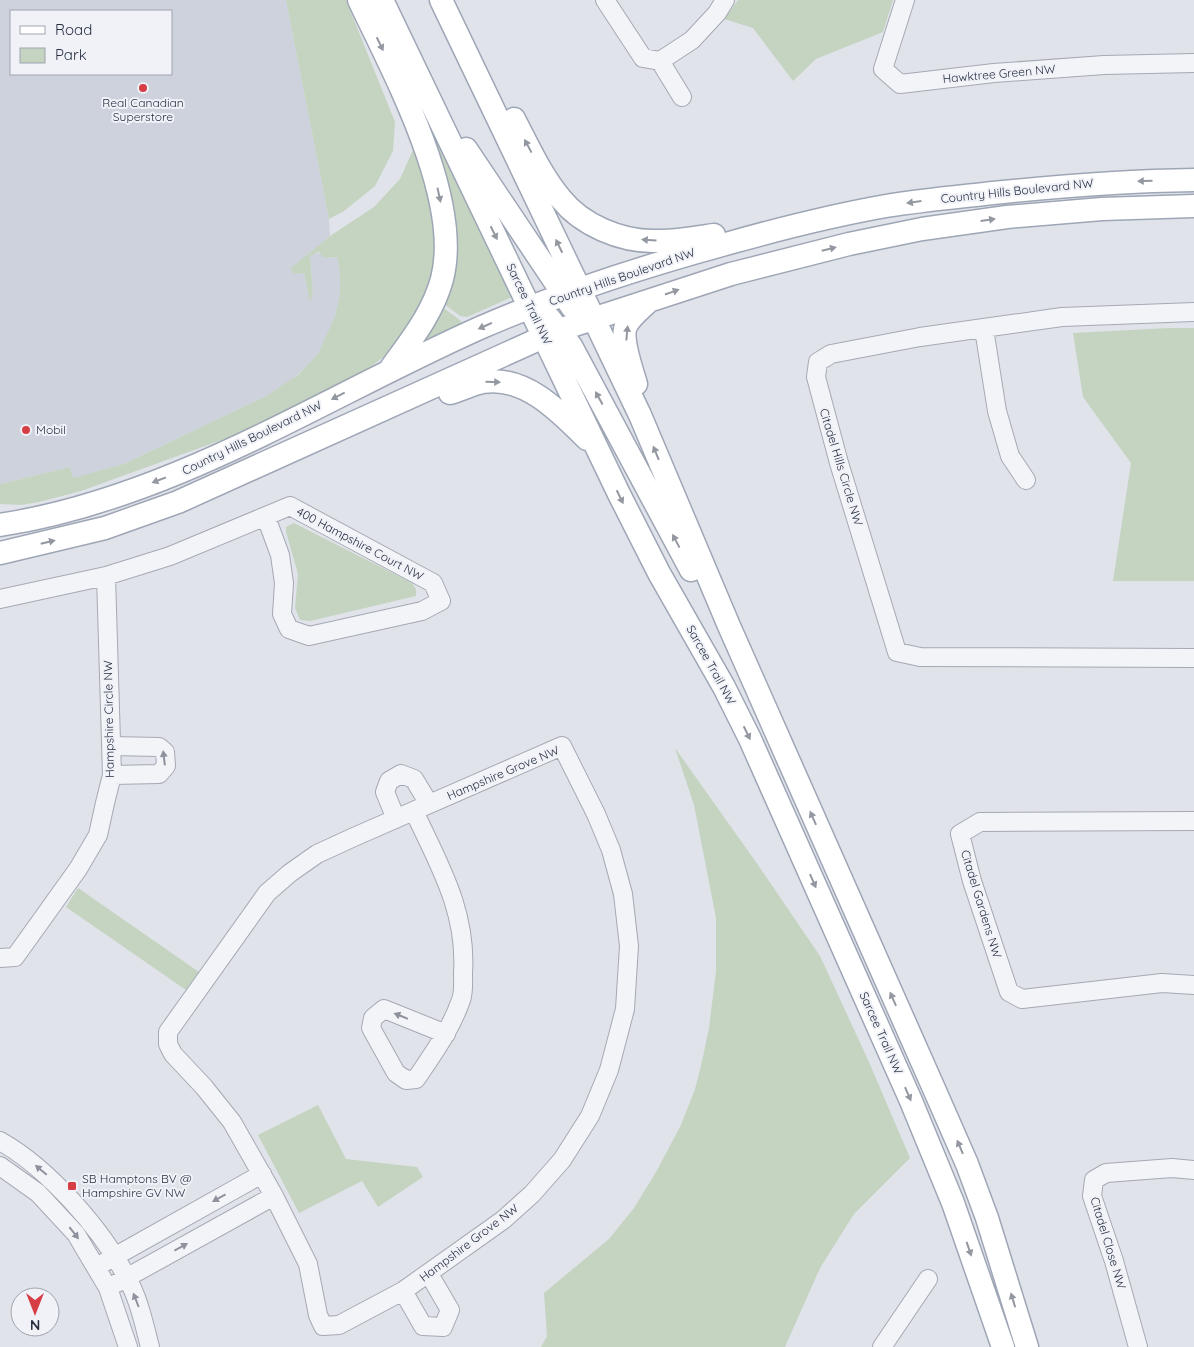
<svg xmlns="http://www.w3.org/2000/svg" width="1194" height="1347" viewBox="0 0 1194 1347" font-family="Quicksand,sans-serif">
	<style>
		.built { fill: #ced2dc; fill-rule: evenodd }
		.green { fill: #c4d4c0 }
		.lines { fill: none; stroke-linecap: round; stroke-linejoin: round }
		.minor-casing { stroke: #a5a9b4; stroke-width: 20 }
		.major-casing { stroke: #9ea6b6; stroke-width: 25 }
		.minor { stroke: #f3f4f8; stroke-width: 18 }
		.major { stroke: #fff; stroke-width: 22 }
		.oneway { fill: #9397a0 }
		.oneway2 { fill: #8d929d }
		.poi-dot { fill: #d73d45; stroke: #f0f2f7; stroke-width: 2 }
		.labels { text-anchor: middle; stroke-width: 4; stroke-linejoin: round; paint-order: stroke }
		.street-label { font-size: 12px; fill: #272f42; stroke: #f0f2f7 }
		.poi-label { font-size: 12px; fill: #272f42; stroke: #f0f2f7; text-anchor: start }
	</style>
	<rect width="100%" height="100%" fill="#e0e3ea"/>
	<!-- built -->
	<path class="built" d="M0 0H286L329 219 330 236 292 268 293 274 304 273 310 301 313 293 310 256 313 254 321 253 325 258 337 257 340 275V294L335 316 327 335 318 354 309 364 289 382 268 395 124 464 73 479 70 467 0 484ZM11 11H171V74H11Z"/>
	<!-- green -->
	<path class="green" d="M286 0H346L395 122 393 151 375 186 344 211 329 219Z
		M373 0 514 292 512 297 467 317 460 316 444 304 454 262Z
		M738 0H893L883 32 816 59 793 81 753 28 724 19Z
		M419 149 439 247 427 305 393 350 361 374 252 429 81 491 39 502 21 505 0 504V484L70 467 73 478 124 464 268 395 299 374 318 354 335 316 340 294V275L337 257 324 258 319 252 310 256 313 293 310 302 304 273 293 274 291 268 330 236 374 207 400 179 413 150Z
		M445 309 460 320 462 324 431 340 426 336 441 310Z
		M1168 328H1194V581H1113L1131 463 1083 397 1073 333Z
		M294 523 412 583 416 589V596L310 621 300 620 295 608 298 574 286 532V527Z
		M675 748 758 865 820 956 869 1062 910 1158 854 1214 820 1268 785 1347H541L547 1336 544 1293 609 1239 634 1208 656 1172 681 1125 695 1089 701 1066 709 1028 716 971V918L694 805Z
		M78 888 199 972 186 990 66 907Z
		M318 1105 346 1159 417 1167 423 1177 378 1207 362 1181 299 1213 258 1135Z"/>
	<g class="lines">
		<!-- minor casing -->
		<g class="minor-casing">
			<path id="minor" d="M605 0 643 58 660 61 692 40 717 13 725 0
				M905 0 883 69 900 84 994 73 1104 65 1194 63
				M660 61 682 97
				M1194 312 1062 317 920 337 831 354 818 362 816 377 839 463 897 652 920 657 1194 658
				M984 329 997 411 1010 456 1026 480
				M0 599 106 576 170 556 290 506 433 583 441 601 422 611 309 636 289 629 282 614 284 583 280 555 266 517
				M111 746 159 747 165 752 166 766 159 774 112 775
				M562 746 596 814 611 850 623 894 629 946 625 1009 609 1070 590 1116 562 1160 532 1194 503 1220 403 1291 339 1325 323 1326 318 1315 308 1264 274 1196 232 1122 204 1087 173 1054 168 1044V1032L267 893 290 873 317 854 354 837Z
				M414 811C439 865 467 911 463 973 463 982 464 992 461 1000 451 1029 433 1054 416 1079L406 1080 396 1073 371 1028 373 1018 384 1009 446 1034
				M396 819 385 792 389 781 401 774 414 779 429 804
				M1194 821 980 822 960 834 972 881 1009 992 1022 999 1162 983 1194 985
				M0 958 15 957 78 869 98 835 105 803 112 775 106 576
				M0 1141C48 1168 102 1229 127 1278 139 1299 144 1324 150 1347
				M0 1166 38 1193 76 1234 108 1288 128 1347
				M105 1262 262 1174
				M117 1283 274 1196
				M403 1291 423 1326 443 1327 450 1310 429 1274
				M882 1347 928 1279
				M1138 1347 1114 1261 1092 1196 1094 1180 1106 1173 1172 1168 1194 1170"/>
		</g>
		<!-- major casing -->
		<g class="major-casing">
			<path id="major" d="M359 0C393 72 463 199 442 279 433 313 411 340 391 368
				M382 0 619 494 659 573 724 687 750 739 911 1101 953 1203 1003 1347
				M441 0 640 415 729 626 935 1091 967 1164 987 1218 1027 1347
				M514 119C528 146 541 175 561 199 582 225 620 241 653 241 673 242 694 238 714 235
				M466 149 572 307
				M550 319 571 346 691 570
				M636 384C632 370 622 343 625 329 628 318 642 308 649 301
				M450 393C461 390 472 384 483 382 525 375 560 412 587 439
				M0 525C174 498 324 397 482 327 563 292 648 265 733 242 783 228 835 215 886 206 922 200 957 197 993 193 1060 186 1126 181 1194 180
				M0 553 105 528 178 502 559 330 731 274 849 244 922 229 1007 217 1102 209 1194 206"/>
		</g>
		<!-- minor -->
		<use href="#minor" class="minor"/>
		<!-- major -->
		<use href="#major" class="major"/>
	</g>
	<!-- one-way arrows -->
	<defs><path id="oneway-solid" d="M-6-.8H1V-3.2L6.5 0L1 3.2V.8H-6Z" transform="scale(1.25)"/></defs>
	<g class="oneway">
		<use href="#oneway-solid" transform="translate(380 44) rotate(64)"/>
		<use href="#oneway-solid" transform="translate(528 146) rotate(-118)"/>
		<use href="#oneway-solid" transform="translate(1145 181) rotate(179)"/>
		<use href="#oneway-solid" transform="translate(439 195) rotate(78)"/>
		<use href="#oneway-solid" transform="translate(914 202) rotate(172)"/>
		<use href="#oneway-solid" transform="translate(988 220) rotate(-8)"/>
		<use href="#oneway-solid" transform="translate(494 233) rotate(64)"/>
		<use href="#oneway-solid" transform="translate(649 240) rotate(-176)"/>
		<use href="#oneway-solid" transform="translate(559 246) rotate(-116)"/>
		<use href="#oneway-solid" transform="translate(829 249) rotate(-14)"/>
		<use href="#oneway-solid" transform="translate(672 292) rotate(-19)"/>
		<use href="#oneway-solid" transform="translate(485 326) rotate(156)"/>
		<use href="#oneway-solid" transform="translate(627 333) rotate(-85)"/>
		<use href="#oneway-solid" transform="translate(493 382) rotate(2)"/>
		<use href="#oneway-solid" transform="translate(338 396) rotate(153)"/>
		<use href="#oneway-solid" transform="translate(599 398) rotate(-119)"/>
		<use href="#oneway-solid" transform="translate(656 453) rotate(-112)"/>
		<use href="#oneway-solid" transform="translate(159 480) rotate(159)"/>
		<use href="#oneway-solid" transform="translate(620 497) rotate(64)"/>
		<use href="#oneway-solid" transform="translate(676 541) rotate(-118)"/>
		<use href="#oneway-solid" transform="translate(48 542) rotate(-13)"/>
		<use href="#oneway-solid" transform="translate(747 733) rotate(64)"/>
		<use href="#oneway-solid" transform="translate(813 818) rotate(-114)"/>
		<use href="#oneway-solid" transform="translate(813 881) rotate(66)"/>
		<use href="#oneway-solid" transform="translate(893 999) rotate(-114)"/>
		<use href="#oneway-solid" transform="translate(908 1094) rotate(66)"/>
		<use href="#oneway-solid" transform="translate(960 1147) rotate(-113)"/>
		<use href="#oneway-solid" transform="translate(969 1249) rotate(71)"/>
		<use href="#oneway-solid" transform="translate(1013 1300) rotate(-107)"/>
	</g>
	<g class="oneway2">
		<use href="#oneway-solid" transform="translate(164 758) rotate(-97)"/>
		<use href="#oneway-solid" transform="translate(401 1016) rotate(-158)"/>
		<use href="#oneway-solid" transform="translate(41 1170) rotate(-140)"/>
		<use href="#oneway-solid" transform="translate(219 1198) rotate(151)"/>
		<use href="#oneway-solid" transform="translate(74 1233) rotate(52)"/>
		<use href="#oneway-solid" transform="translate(181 1247) rotate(-29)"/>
		<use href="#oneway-solid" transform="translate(136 1300) rotate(-111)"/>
	</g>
	<!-- markers -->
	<g class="poi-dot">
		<circle cx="143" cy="88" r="5"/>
		<circle cx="26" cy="430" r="5"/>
		<rect x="67" y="1181" width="10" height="10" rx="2.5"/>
	</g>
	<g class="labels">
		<!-- street labels -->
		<g class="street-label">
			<text transform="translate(999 74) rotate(-5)" y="4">Hawktree Green NW</text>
			<text transform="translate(1017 191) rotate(-6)" y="4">Country Hills Boulevard NW</text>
			<text transform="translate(622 277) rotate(-19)" y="4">Country Hills Boulevard NW</text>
			<text transform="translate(529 304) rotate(64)" y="4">Sarcee Trail NW</text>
			<text transform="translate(252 438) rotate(-26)" y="4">Country Hills Boulevard NW</text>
			<text transform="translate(841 467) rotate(73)" y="4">Citadel Hills Circle NW</text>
			<text transform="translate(360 544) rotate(28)" y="4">400 Hampshire Court NW</text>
			<text transform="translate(711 665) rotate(61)" y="4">Sarcee Trail NW</text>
			<text transform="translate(109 719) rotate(-91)" y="4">Hampshire Circle NW</text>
			<text transform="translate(503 773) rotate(-23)" y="4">Hampshire Grove NW</text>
			<text transform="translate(981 904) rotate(73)" y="4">Citadel Gardens NW</text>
			<text transform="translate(881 1033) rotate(66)" y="4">Sarcee Trail NW</text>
			<text transform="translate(469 1243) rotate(-37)" y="4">Hampshire Grove NW</text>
			<text transform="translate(1108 1243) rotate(73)" y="4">Citadel Close NW</text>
		</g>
		<!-- poi labels -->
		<g class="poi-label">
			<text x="143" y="107" text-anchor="middle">Real Canadian<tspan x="143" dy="14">Superstore</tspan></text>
			<text x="36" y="434">Mobil</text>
			<text x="82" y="1183">SB Hamptons BV @<tspan x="82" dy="14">Hampshire GV NW</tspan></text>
		</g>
	</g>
	<!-- legend -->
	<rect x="10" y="10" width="162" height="65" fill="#f0f2f7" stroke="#a0a4af"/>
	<rect x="20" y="26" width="25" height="8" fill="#ffffff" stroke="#a0a4af"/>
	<text x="55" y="35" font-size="15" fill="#272f42">Road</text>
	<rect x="20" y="48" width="25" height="15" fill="#c4d4c0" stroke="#a0a4af"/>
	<text x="55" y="60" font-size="15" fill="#272f42">Park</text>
	<!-- north arrow -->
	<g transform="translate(35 1312) rotate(180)"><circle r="24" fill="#f0f2f7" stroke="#a0a4af"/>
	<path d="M0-4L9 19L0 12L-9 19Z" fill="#d73d45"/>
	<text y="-8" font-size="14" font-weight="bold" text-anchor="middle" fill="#272f42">N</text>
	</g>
</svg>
